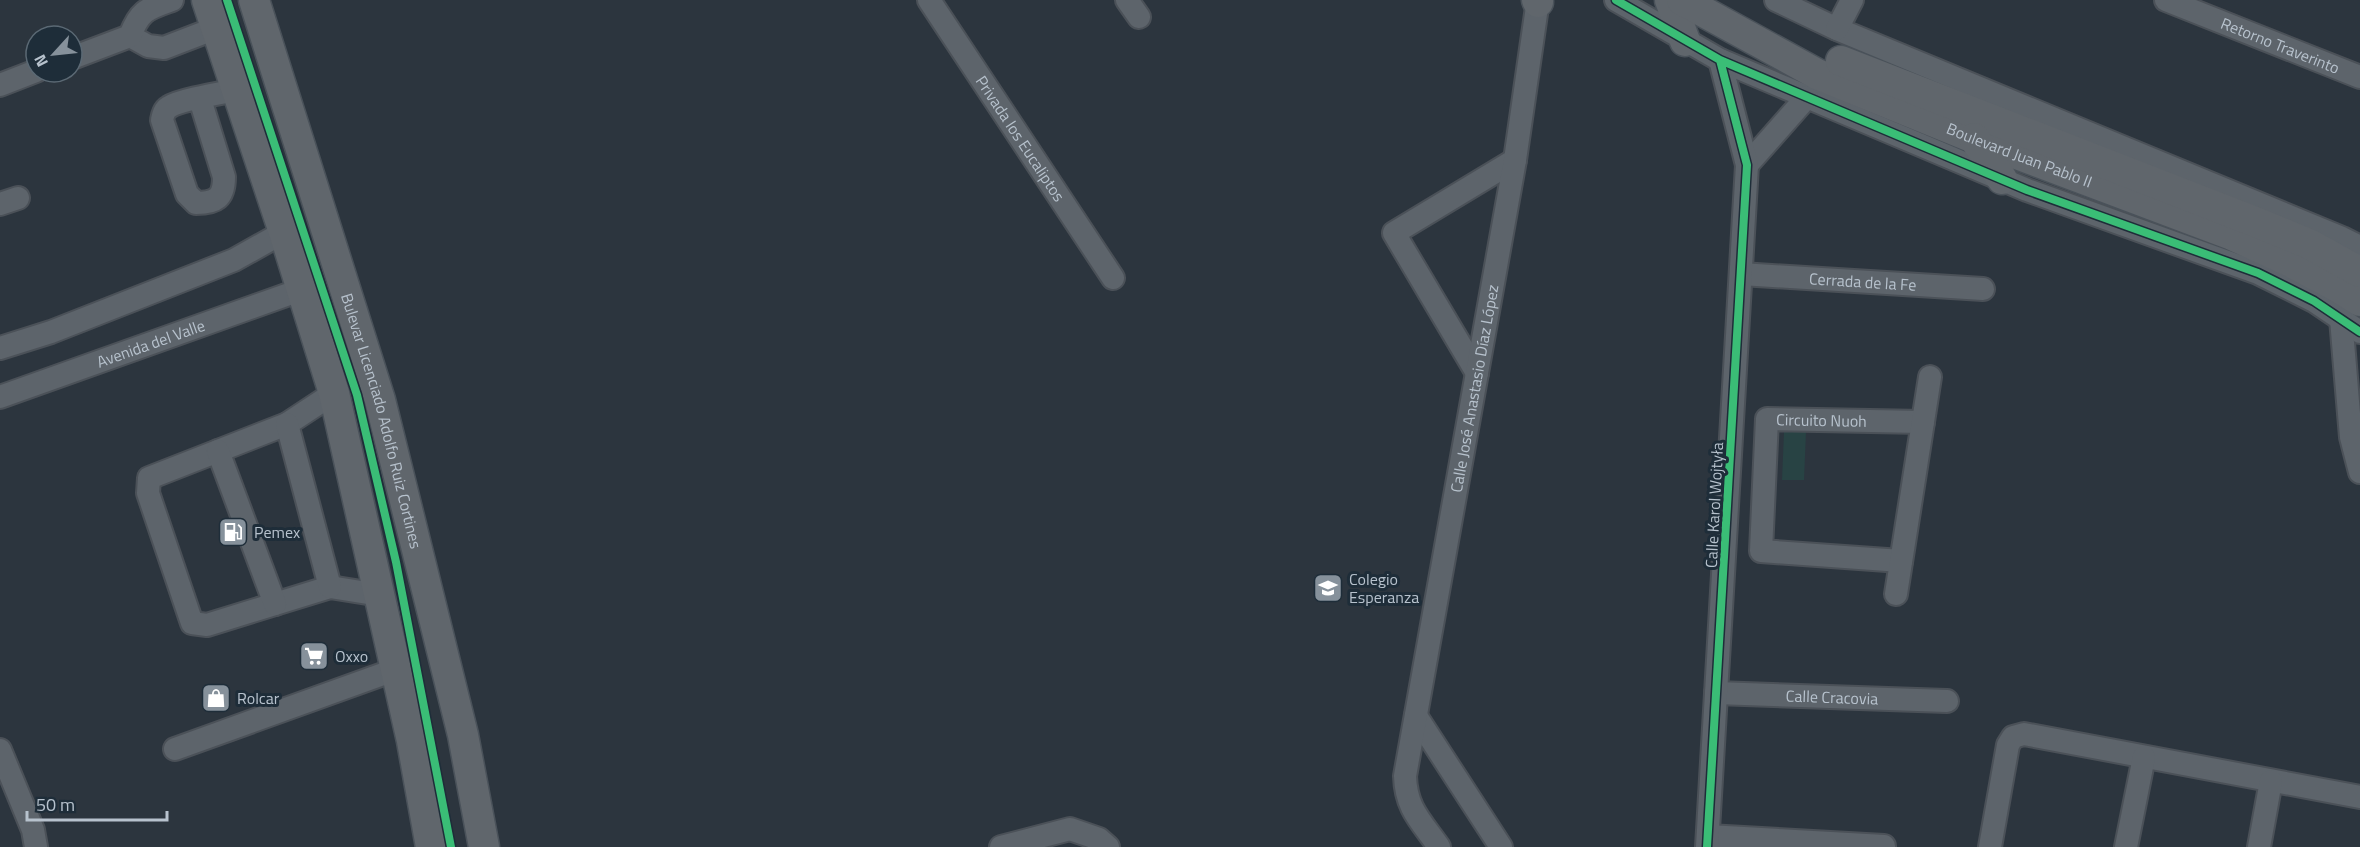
<svg xmlns="http://www.w3.org/2000/svg" width="2360" height="847" viewBox="0 0 2360 847" font-family="'Titillium Web',sans-serif">
	<style>
		.green { fill: #284344 }
		.lines { fill: none; stroke-linecap: round; stroke-linejoin: round }
		.minor-casing { stroke: #4b5158; stroke-width: 26 }
		.major-casing { stroke: #4a525a; stroke-width: 33 }
		.minor { stroke: #5d646b; stroke-width: 22 }
		.major { stroke: #60666c; stroke-width: 30 }
		.cycleway-casing { stroke: #1e2d39; stroke-width: 11 }
		.cycleway { stroke: #3abd76; stroke-width: 8 }
		.labels { text-anchor: middle; stroke-width: 6; stroke-linejoin: round; paint-order: stroke }
		.street-label { font-size: 16px; fill: #b7c2cd; stroke: #1e2d39 }
		.poi-label { font-size: 16px; fill: #b7c2cd; stroke: #1e2d39; text-anchor: start }
	</style>
	<rect width="100%" height="100%" fill="#2c353e"/>
	<!-- green -->
	<path class="green" d="M1784 432H1806L1804 480H1782Z"/>
	<g class="lines">
		<!-- minor casing -->
		<g class="minor-casing">
			<g id="minor">
				<path id="s1" d="M929 0 1113 278"/>
				<path d="M1127 0 1139 17"/>
				<path d="M1616 0 1720 60 1826 105 2027 190 2258 273 2314 301 2360 332"/>
				<path d="M1776 0 1837 29 2342 238 2360 247"/>
				<path id="s2" d="M2166 0 2360 77"/>
				<path d="M1837 29 1852 0"/>
				<path d="M130 36 148 46 164 48 216 28"/>
				<path d="M72 58 130 36C140 10 147 9 172 0"/>
				<path d="M0 85 36 71"/>
				<path d="M200 99 224 177C224 198 216 203 196 203L187 194 162 120C163 115 164 110 169 107 179 100 222 93 237 90"/>
				<path d="M1747 165 1807 97"/>
				<path d="M0 204 18 198"/>
				<path id="s3" d="M1741 274 1983 289"/>
				<path d="M2341 319 2351 437 2360 472"/>
				<path d="M0 348 51 332 234 260 284 232"/>
				<path d="M1477 373 1394 233 1515 160"/>
				<path d="M334 393 287 424 149 478 148 493 192 623 207 625 330 587 380 595"/>
				<path id="s4" d="M0 397 303 289"/>
				<path d="M287 424 330 587"/>
				<path d="M218 451 275 604"/>
				<path id="s5" d="M1901 561 1761 551 1767 419 1923 422"/>
				<path d="M1896 594 1930 377"/>
				<path id="s6" d="M1716 693 1947 701"/>
				<path d="M1416 716 1501 847"/>
				<path d="M175 749 397 669"/>
				<path d="M0 750 33 830 36 847"/>
				<path d="M1708 836 1884 846"/>
				<path d="M1001 847 1070 829 1099 839 1108 847"/>
				<path id="s7" d="M1439 847C1421 821 1406 809 1405 776L1515 160 1538 0"/>
				<path d="M1707 847 1747 165 1720 60"/>
				<path d="M1990 847 2008 745 2013 737 2024 734 2360 797"/>
				<path d="M2126 847 2144 757"/>
				<path d="M2259 847 2271 781"/>
			</g>
		</g>
		<!-- major casing -->
		<g class="major-casing">
			<g id="major">
				<path d="M207 0 284 232 334 393 412 741 431 847"/>
				<path id="s8" d="M254 0 380 400 463 735 484 847"/>
				<path d="M1537 0 1538 2"/>
				<path d="M1670 0 1685 41"/>
				<path id="s9" d="M1682 0 1817 74 1974 138 2232 235 2289 261 2338 287 2360 301"/>
				<path d="M1841 61 2258 223 2309 244 2360 272"/>
				<path d="M1974 138 2002 179"/>
			</g>
		</g>
		<!-- minor -->
		<use href="#minor" class="minor"/>
		<!-- major -->
		<use href="#major" class="major"/>
		<!-- cycleway casing -->
		<g class="cycleway-casing">
			<path id="cycleway" d="M227 0 357 395 396 562 451 847
				M1616 0 1720 60 1826 105 2027 190 2258 273 2314 301 2360 332
				M1707 847 1747 165 1720 60"/>
		</g>
		<!-- cycleway -->
		<use href="#cycleway" class="cycleway"/>
	</g>
	<!-- icons -->
	<defs>
		<g id="fuel-square" transform="scale(1.5)"><rect x="-9" y="-9" width="18" height="18" rx="4" fill="#86919b" stroke="#1e2d39"/><path d="M-5.5-6h7V0h2V4h1.3V-2.5L3-4.5l.8-.8L6-3V5H2.5V1h-1V6h-7ZM-4.2-4.7v3.2H.2V-4.7Z" fill="#fff"/></g>
		<g id="university-square" transform="scale(1.5)"><rect x="-9" y="-9" width="18" height="18" rx="4" fill="#86919b" stroke="#1e2d39"/><path d="M0-5L7-2L0 1L-7-2ZM-4 1L0 2.5L4 1V4Q0 6-4 4Z" fill="#fff"/></g>
		<g id="supermarket-square" transform="scale(1.5)"><rect x="-9" y="-9" width="18" height="18" rx="4" fill="#86919b" stroke="#1e2d39"/><path d="M-6-5.5h2.5l.6 2H6L4.5 2H-2.5L-4.4-4H-6ZM-1.5 3.2a1.3 1.3 0 1 0 .1 0ZM3 3.2a1.3 1.3 0 1 0 .1 0Z" fill="#fff"/></g>
		<g id="shop-square" transform="scale(1.5)"><rect x="-9" y="-9" width="18" height="18" rx="4" fill="#86919b" stroke="#1e2d39"/><path d="M-5-2.5h2.3a2.7 3.5 0 0 1 5.4 0H5L5.5 6h-11ZM-1.5-2.5h3a1.5 2.3 0 0 0-3 0Z" fill="#fff"/></g>
	</defs>
	<g fill-rule="evenodd">
		<use href="#fuel-square" x="233" y="532"/>
		<use href="#university-square" x="1328" y="588"/>
		<use href="#supermarket-square" x="314" y="656"/>
		<use href="#shop-square" x="216" y="698"/>
	</g>
	<g class="labels">
		<!-- street labels -->
		<g class="street-label">
			<text dy="6" stroke="none"><textPath href="#s2" startOffset="123">Retorno Traverinto</textPath></text>
			<text dy="6" stroke="none"><textPath href="#s1" startOffset="166">Privada los Eucaliptos</textPath></text>
			<text dy="6" stroke="none"><textPath href="#s9" startOffset="372">Boulevard Juan Pablo II</textPath></text>
			<text dy="6" stroke="none"><textPath href="#s3" startOffset="122">Cerrada de la Fe</textPath></text>
			<text dy="6" stroke="none"><textPath href="#s4" startOffset="160">Avenida del Valle</textPath></text>
			<text dy="6" stroke="none"><textPath href="#s7" startOffset="474">Calle José Anastasio Díaz López</textPath></text>
			<text dy="6" stroke="none"><textPath href="#s8" startOffset="440">Bulevar Licenciado Adolfo Ruiz Cortines</textPath></text>
			<text dy="6" stroke="none"><textPath href="#s5" startOffset="327">Circuito Nuoh</textPath></text>
			<text transform="translate(1714 505) rotate(-87)" y="6">Calle Karol Wojtyła</text>
			<text dy="6" stroke="none"><textPath href="#s6" startOffset="116">Calle Cracovia</textPath></text>
		</g>
		<!-- poi labels -->
		<g class="poi-label">
			<text x="254" y="538">Pemex</text>
			<text x="1349" y="585">Colegio<tspan x="1349" dy="18">Esperanza</tspan></text>
			<text x="335" y="662">Oxxo</text>
			<text x="237" y="704">Rolcar</text>
		</g>
	</g>
	<!-- north arrow -->
	<g transform="translate(54 54) rotate(243)"><circle r="28" fill="#1e2d39" stroke="#5b6974" stroke-width="1.5"/>
	<path d="M0-4.5L10 22L0 15L-10 22Z" fill="#86919b"/>
	<text y="-9" font-size="16" font-weight="bold" text-anchor="middle" fill="#b7c2cd">N</text>
	</g>
	<!-- scale -->
	<path d="M27 811v9h140v-9" fill="none" stroke="#b7c2cd" stroke-width="3"/>
	<text x="36" y="811" font-size="18" fill="#b7c2cd" stroke="#1e2d39" stroke-width="4.5" paint-order="stroke">50 m</text>
</svg>
